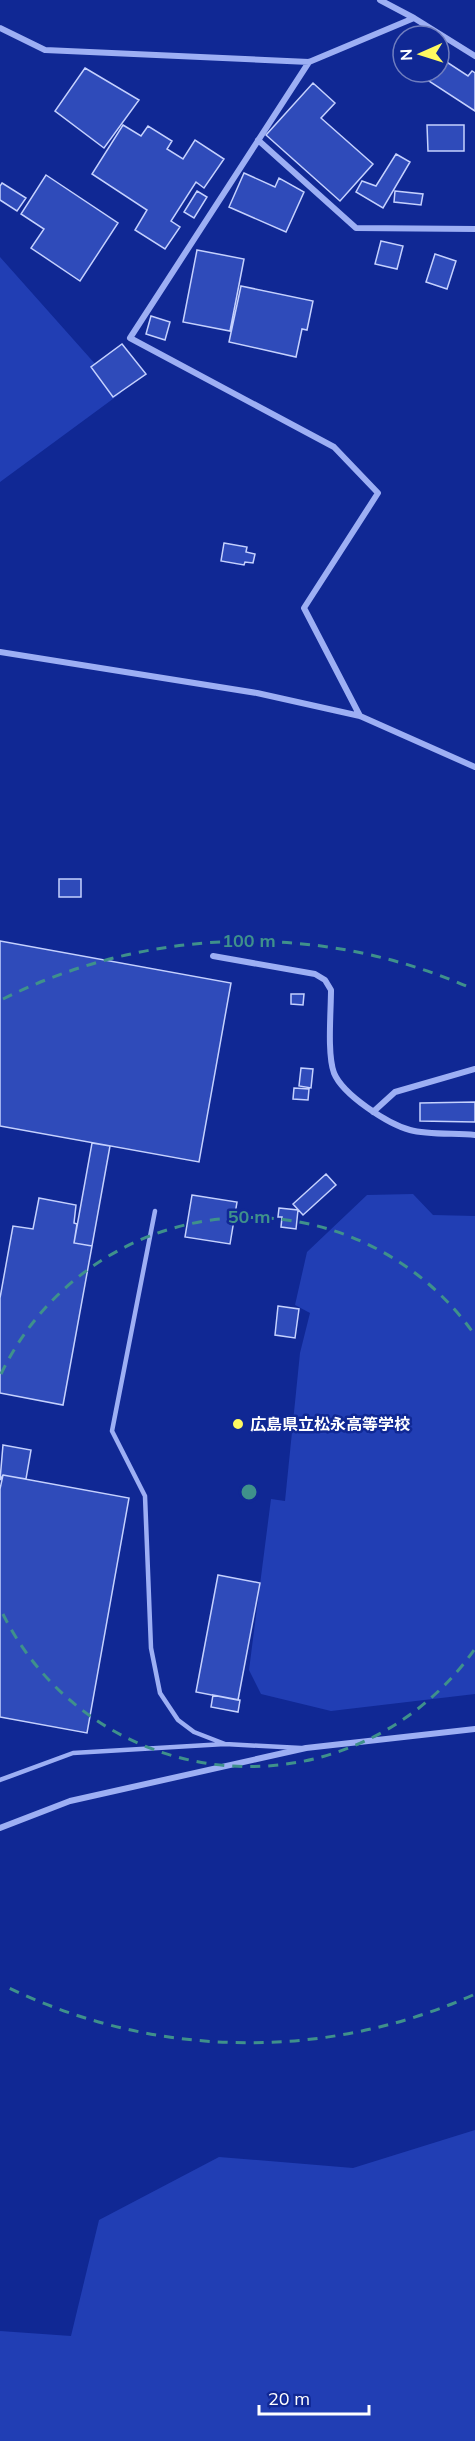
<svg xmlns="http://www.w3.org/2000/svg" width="475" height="2441" viewBox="0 0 475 2441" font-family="Mulish,'Noto Sans JP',sans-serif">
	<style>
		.green { fill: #213eb4 }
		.building { fill: #2f4bba; stroke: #c5d1fe; stroke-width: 1.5 }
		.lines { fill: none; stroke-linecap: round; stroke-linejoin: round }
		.lane { stroke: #9daff4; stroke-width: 4.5 }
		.street { stroke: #9daff4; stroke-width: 6 }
		.ring { fill: none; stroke: #3f918b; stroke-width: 3; stroke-dasharray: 10 8 }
		.poi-dot { fill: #fff960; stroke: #102894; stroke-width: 2 }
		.labels { text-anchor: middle; stroke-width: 5; stroke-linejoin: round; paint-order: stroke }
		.poi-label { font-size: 16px; font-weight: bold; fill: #fff; stroke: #102894; text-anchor: start }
		.centre { fill: #3f918b; stroke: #102894; stroke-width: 3 }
		.ring-label { font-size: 18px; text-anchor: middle; font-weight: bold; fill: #3f918b; stroke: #102894; stroke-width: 5; stroke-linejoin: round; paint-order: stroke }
	</style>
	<rect width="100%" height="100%" fill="#102894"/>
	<!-- green -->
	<path class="green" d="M0 257 121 393 0 482Z
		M413 1194 433 1215 475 1216V1694L331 1711 261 1694 249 1670 271 1499 285 1501 300 1353 310 1313 295 1305 307 1252 367 1195Z
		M475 2130V2441H0V2331L71 2336 99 2220 219 2157 353 2168Z"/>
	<!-- building -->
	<path class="building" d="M439 57 468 76 472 71 475 73V111L418 74 420 72H439Z
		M85 68 139 100 104 148 55 111Z
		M313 83 335 103 321 118 373 164 340 201 266 135Z
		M123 125 141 136 148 126 172 141 167 149 183 159 195 140 224 159 204 188 196 182 171 221 180 227 165 249 135 230 147 210 92 174Z
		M427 125H464V151H428Z
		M396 154 410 162 383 208 356 192 362 181 376 186Z
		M244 173 275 187 279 178 304 192 286 232 229 207Z
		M46 175 118 223 80 281 31 248 44 229 21 214Z
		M2 183 26 198 17 211 0 200V186Z
		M197 191 207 197 194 218 184 212Z
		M395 191 423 194 421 205 394 202Z
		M381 241 403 246 397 269 375 264Z
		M197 250 244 259 230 331 183 322Z
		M435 254 456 261 447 289 426 282Z
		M241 286 313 301 307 330 302 329 296 357 229 342Z
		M151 316 170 322 165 340 146 334Z
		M122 344 146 374 113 397 91 367Z
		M224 543 247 547 246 552 255 554 253 563 245 562 244 565 221 561Z
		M59 879H81V897H59Z
		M0 941 231 983 199 1162 0 1126Z
		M291 994H304L303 1005 291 1004Z
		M301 1068 313 1069 311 1088 299 1086Z
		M294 1088 309 1089 308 1100 293 1099Z
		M475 1102V1122L420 1121V1103Z
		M92 1143 110 1146 92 1246 74 1243Z
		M326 1174 336 1185 303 1215 293 1204Z
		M192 1195 237 1202 230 1244 185 1237Z
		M39 1198 76 1205 74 1223 77 1224 74 1243 92 1246 63 1405 0 1393V1298L13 1226 33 1229Z
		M279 1208 298 1210 296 1229 281 1227 282 1217H278Z
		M278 1306 299 1309 295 1338 275 1335Z
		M3 1445 31 1450 26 1479 3 1475 0 1480Z
		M3 1475 129 1498 87 1733 0 1717V1489Z
		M218 1575 260 1583 238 1700 196 1692Z
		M213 1695 240 1700 238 1712 211 1707Z"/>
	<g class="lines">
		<!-- lane -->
		<path class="lane" d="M155 1211 112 1431 145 1496 151 1648 160 1693 178 1720 194 1732 225 1744
			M0 1780 73 1753 225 1744 301 1748"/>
		<!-- street -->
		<path class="street" d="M380 0 414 18 475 56
			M0 28 45 50 309 62 414 18
			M309 62 130 338 334 447 378 493 304 608 360 716
			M258 140 356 228 475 229
			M0 652 257 693 360 716 475 767
			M213 956 315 974 325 980 331 990C331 1012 327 1054 334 1073 343 1095 388 1124 410 1130 428 1135 456 1133 475 1135
			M373 1112 395 1092 475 1069
			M0 1828 70 1801 306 1748 475 1729"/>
	</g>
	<!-- distance rings -->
	<g class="ring">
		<path d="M474 1650A275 275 0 0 1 1 1610M1 1374A275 275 0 0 1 474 1334"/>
		<path d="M473 1995A551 551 0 0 1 3 1985M3 999A551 551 0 0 1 473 989"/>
	</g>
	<!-- markers -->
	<circle class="poi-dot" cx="238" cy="1424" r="6"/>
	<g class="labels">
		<!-- poi labels -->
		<g class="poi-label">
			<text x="250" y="1430">広島県立松永高等学校</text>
		</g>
	</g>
	<circle cx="249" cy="1492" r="9" class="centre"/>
	<g class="ring-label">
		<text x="249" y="947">100 m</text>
		<text x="249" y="1223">50 m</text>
	</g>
	<!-- north arrow -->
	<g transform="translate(421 54) rotate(267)"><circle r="28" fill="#102894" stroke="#707ebf" stroke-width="1.5"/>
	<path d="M0-4.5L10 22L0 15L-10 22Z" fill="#fff960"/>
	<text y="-9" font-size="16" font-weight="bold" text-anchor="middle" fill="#ffffff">N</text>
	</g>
	<!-- scale -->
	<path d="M259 2405v9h110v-9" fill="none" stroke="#ffffff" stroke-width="3"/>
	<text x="268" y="2405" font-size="18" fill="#ffffff" stroke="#102894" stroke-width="4.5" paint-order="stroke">20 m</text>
</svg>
